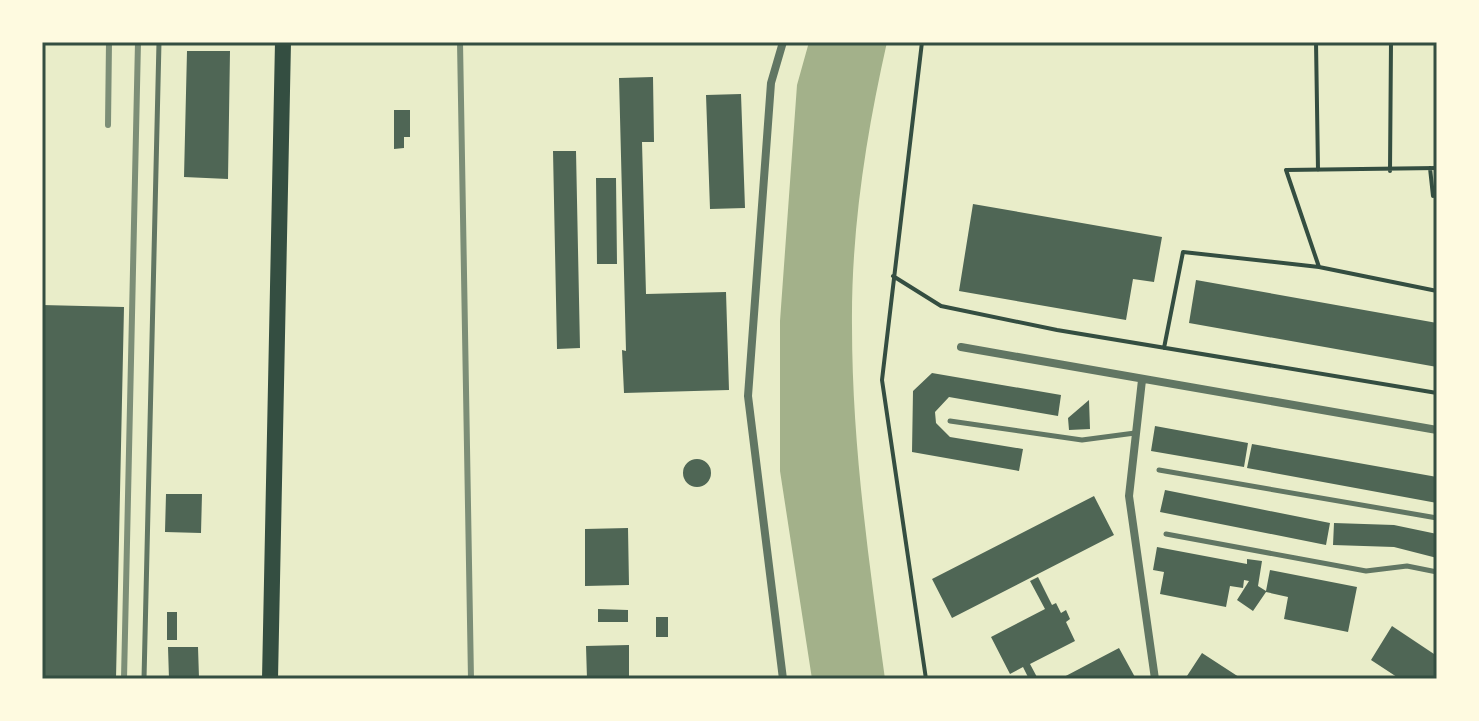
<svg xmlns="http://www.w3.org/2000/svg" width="1479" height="721" viewBox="0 0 1479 721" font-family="Inter,sans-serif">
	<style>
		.water { fill: #a3b18a }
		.building { fill: #4f6655 }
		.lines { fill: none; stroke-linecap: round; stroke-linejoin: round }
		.path { stroke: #344e41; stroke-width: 4 }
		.service { stroke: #617663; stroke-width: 5 }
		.minor { stroke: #617663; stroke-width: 8 }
		.primary { stroke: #344e41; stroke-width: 16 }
		.rail { stroke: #7c8e77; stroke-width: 6 }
		.neatline { fill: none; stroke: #344e41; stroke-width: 3 }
	</style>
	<rect width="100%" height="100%" fill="#e9edc9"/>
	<!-- water -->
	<path class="water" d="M809 42H887C866 135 851 231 852 326 852 445 869 562 885 679H812L780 471V321L797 85Z"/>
	<!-- building -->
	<path class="building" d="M187 51H230L228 179 184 177Z
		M653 77 654 142H642L646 294 726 292 729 390 624 393 622 350 626 351 619 78Z
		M741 94 745 208 710 209 706 95Z
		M394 110H410V137H404V148L394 149Z
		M553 151H576L580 348 557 349Z
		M596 178H616L617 264H597Z
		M973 204 1162 237 1154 282 1133 279 1126 320 959 291Z
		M1196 280 1437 323V367L1189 323Z
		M42 305 124 307 116 679H42Z
		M932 373 1061 395 1058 416 949 397 935 412 936 423 950 437 1023 449 1019 471 912 452 913 391Z
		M1089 400 1090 429 1069 430 1068 418Z
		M1155 426 1248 443 1244 467 1151 451Z
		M1252 444 1437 477V503L1247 468Z
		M683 473a14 14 0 1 1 28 0a14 14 0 1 1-28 0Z
		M1165 490 1330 523 1326 545 1160 512Z
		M166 494H202L201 533 165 532Z
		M1094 496 1114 535 952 618 932 579Z
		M1334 523 1394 525 1437 534V558L1394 547 1333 545Z
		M628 528 629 585 585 586V529Z
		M1157 547 1247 564V559L1262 561 1258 586 1266 591 1270 570 1357 587 1348 632 1284 619 1288 597 1266 592 1253 611 1237 600 1249 581 1244 580 1243 588 1230 586 1226 607 1160 594 1164 572 1153 570Z
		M1038 577 1052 605 1056 603 1061 613 1066 610 1070 619 1066 622 1075 641 1030 664 1038 679H1029L1023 667 1010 674 991 637 1045 609 1030 581Z
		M598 609 628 610V622H598Z
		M167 612H177V640H167Z
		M656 617H668V637H656Z
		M1392 626 1437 656V679H1400L1371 660Z
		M629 645V679H587L586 646Z
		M168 647H198L199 678 169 679Z
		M1119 648 1136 679H1060Z
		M1202 653 1242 679H1185Z"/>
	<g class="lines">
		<!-- path -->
		<path class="path" d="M922 42 882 380 926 679
			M1316 42 1318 170
			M1430 168 1433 196
			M1390 171 1391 42
			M1319 267 1286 170 1437 168
			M893 276 941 306 1057 330 1437 393
			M1164 348 1183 252 1319 267 1437 291"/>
		<!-- service -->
		<path class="service" d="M950 421 1082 440 1135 433
			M1159 470 1437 518
			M1166 534 1366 571 1407 566 1437 572
			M144 679 159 42"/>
		<!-- minor -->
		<path class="minor" d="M961 347 1437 430
			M1142 380 1129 496 1155 679
			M783 679 748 396 771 83 783 42"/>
		<!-- primary -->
		<path class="primary" d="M270 679 283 42"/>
		<!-- rail -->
		<path class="rail" d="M460 42 471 679
			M108 125 109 42
			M124 679 138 42"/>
	</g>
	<!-- border -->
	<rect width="1479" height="721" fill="none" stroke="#fefae0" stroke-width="88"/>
	<rect x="44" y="44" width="1391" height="633" class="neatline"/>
</svg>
